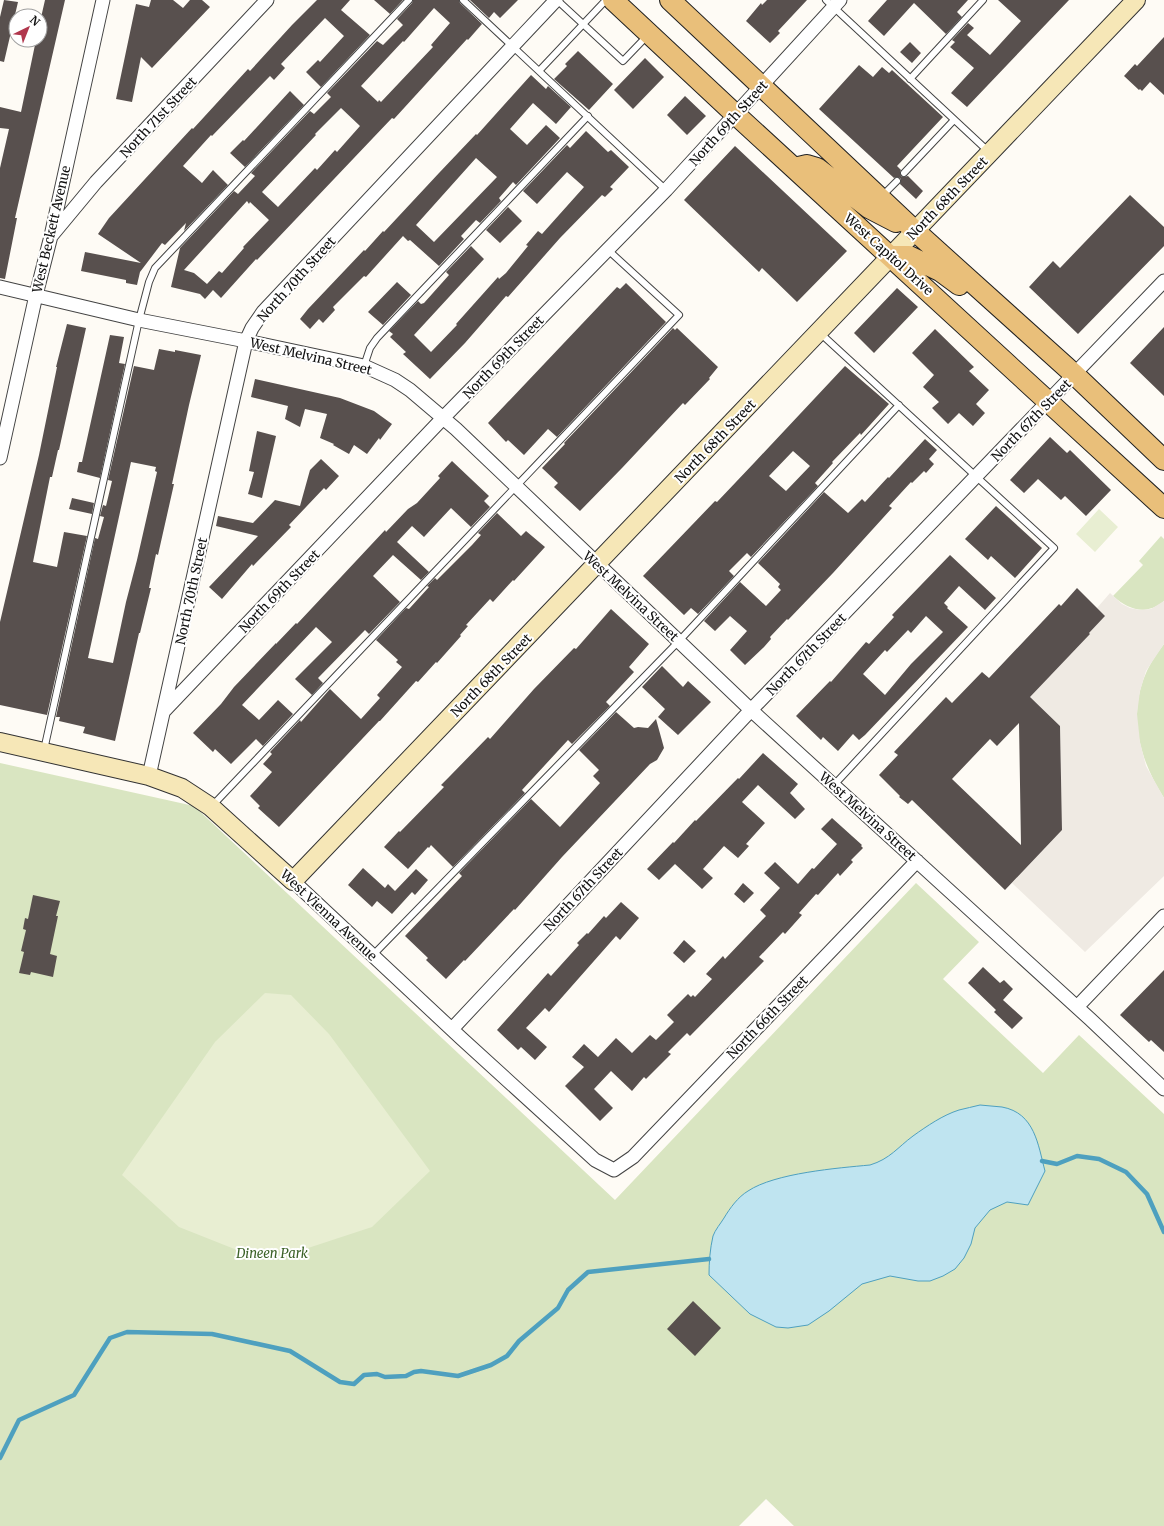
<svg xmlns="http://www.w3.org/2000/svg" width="1164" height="1526" viewBox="0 0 1164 1526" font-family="Merriweather,serif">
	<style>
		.green { fill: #d9e5c1 }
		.pitch { fill: #e8eed2 }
		.plaza { fill: #efeae3 }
		.water { fill: #bfe4f0; stroke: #4ea0bf }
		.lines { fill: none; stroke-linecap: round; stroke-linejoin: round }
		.stream { stroke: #4ea0bf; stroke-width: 4.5 }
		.building { fill: #58504e; fill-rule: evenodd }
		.lane-casing { stroke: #434343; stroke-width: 8 }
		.street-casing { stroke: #434343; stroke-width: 15 }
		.secondary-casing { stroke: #323232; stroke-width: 20 }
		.primary-casing { stroke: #212121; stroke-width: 22 }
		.lane { stroke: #fff; stroke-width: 6 }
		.street { stroke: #fff; stroke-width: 13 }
		.secondary { stroke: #f6e7b7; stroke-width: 18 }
		.primary { stroke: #e9bf7a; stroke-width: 20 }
		.labels { text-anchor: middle; stroke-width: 4; stroke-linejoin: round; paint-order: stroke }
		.street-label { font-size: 13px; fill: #101010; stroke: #fff }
		.park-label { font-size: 13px; font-style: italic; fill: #3b6127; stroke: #fff }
	</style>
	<rect width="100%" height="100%" fill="#fefbf5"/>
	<!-- green -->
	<path class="green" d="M1161 536 1164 539V601C1146 616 1129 610 1113 596L1143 565 1139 561Z
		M1164 644V798C1132 748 1124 693 1164 644Z
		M0 763 194 806 615 1200 916 883 979 942 943 979 1043 1073 1079 1035 1164 1114V1526H794L766 1499 739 1526H0Z"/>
	<!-- pitch -->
	<path class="pitch" d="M1099 509 1118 527 1095 552 1076 534Z
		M265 993 291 995 329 1034 430 1171 372 1227 302 1250 242 1252 179 1227 122 1175 215 1042Z"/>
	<!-- plaza -->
	<path class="plaza" d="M1110 593 1122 604 1130 608 1140 610 1151 609 1164 601V644L1146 671 1140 691 1137 714 1140 742 1146 766 1164 798V876L1085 952 1012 883 1062 830 1060 726 1035 702 1024 703 1090 634 1089 633 1105 616 1097 608Z"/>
	<!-- water -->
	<path class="water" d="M980 1105C987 1106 995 1106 1002 1107 1035 1113 1038 1145 1045 1171L1028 1205 1007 1202 990 1210 975 1228 971 1244 964 1258 955 1269 943 1276 930 1281H918L890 1276 862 1284 829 1311 808 1325 788 1328 776 1327 750 1314 709 1275C709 1262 710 1249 713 1236 715 1230 721 1223 724 1218 730 1208 738 1197 748 1191 775 1173 838 1168 870 1165 890 1159 898 1147 913 1136 927 1126 943 1115 959 1110 966 1108 973 1107 980 1105Z"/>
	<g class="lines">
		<!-- stream -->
		<path class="stream" d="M1042 1161 1057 1164 1077 1156 1099 1159 1126 1172 1147 1194 1164 1232
			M0 1458 19 1420 74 1395 110 1338 127 1332 212 1334 290 1351 340 1382 354 1384 364 1375 377 1374 385 1377 406 1376 414 1372 421 1371 458 1376 491 1365 507 1356 519 1341 558 1308 568 1290 588 1272 709 1259"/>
	</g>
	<!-- building -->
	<path class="building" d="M4 0 18 2 4 62 0 61V17Z
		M45 0H65L15 218H17L5 279 0 278V168L9 129 0 128V107L21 112 36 40H40V22Z
		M151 0H173L183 8 190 0H202L210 7 152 68 141 57 132 102 116 99 136 4 149 7Z
		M317 0H350L341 10 370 35 321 87 306 72 318 60 320 62 344 36 325 18 281 64 285 68 274 80 270 76 212 136 211 135 183 166 202 183 213 170 228 185 184 231 186 223 165 245 162 243 140 272 137 285 126 283V280L81 271 85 252 141 263 98 234 109 218 192 128 193 129 248 69 250 71 292 25Z
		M374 0H403L390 14Z
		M413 0H459L460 3 482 24 468 40 467 39 394 119 392 118 257 260 256 259 221 298 213 290 205 299 200 294 171 287 180 248 234 191 238 194 255 176 251 173 310 111 314 114 331 97 327 93 377 41 383 45 403 25 397 19 412 3ZM434 8 450 23 431 45 433 47 381 102 379 100 378 102 361 86 403 41 404 42ZM341 108 360 126 337 152 335 150 317 170 315 168 278 207 262 192 316 135 315 134ZM247 201 249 204 250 202 269 220 243 247 244 248 222 273 219 271 207 284 194 273 184 270Z
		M470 0H518L500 18 494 12 489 18Z
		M767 0H807L778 31 780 33 770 43 746 21 761 3 762 5Z
		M887 0H968L957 12 962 17 946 34 914 3 884 36 868 21Z
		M998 0H1069L967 107 951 93 974 68 950 47 955 42 952 40 968 23 974 28 967 35 990 55 1021 21Z
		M1164 37V95L1150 82 1142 91 1140 89 1139 90 1124 76 1135 64 1137 66Z
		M910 42 921 53 912 63 900 52Z
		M578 51 613 84 589 110 554 79 567 66 565 64Z
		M645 58 664 77 633 109 614 90Z
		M859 65 873 77 882 67 889 73 892 70 943 117 897 166 901 170 900 172 901 176 903 177 908 176 923 191 916 199 900 184 901 180 900 178 896 177 894 178 819 109Z
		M531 75 546 89 548 86 571 107 556 124 533 103 510 129 527 145 546 125 560 138 516 185 513 182 499 198 501 201 480 223 476 220 461 236 464 239 439 266 410 240 408 241 403 236 366 277 364 276 333 307 335 310 323 323 319 319 310 329 300 319 308 309 364 250 365 251 383 231 384 232 439 173 476 134 477 135ZM476 158 497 177 434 242 416 225Z
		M290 91 304 105 245 167 230 153 243 140 244 141Z
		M685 96 706 116 687 135 667 115Z
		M586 131 608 152 611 150 629 167 610 187 613 189 605 197 602 195 560 238 508 297 506 296 465 343 430 379 403 354 406 352 390 337 393 334 389 331 418 301 421 304 424 303 449 275 446 272 471 246 484 259 414 335 431 352 457 325 456 324 498 277 499 279 506 273 528 246 526 245 538 231 542 234 584 187 567 172 537 204 523 191 567 145 570 148Z
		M735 146 847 251 797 302 762 268 759 272 684 200Z
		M1130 195 1164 227V246L1078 334 1029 287 1053 261 1060 268Z
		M508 207 522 221 500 243 486 230Z
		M397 282 411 295 383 325 368 312Z
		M626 283 666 322 557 437 548 429 524 455 508 440 506 442 488 423 617 287 620 289Z
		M897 288 918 307 874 353 854 333Z
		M67 324 86 328 59 450H58L52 477H50L33 562 57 567 64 532 87 536 47 715 0 705V622L39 455 57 367H56Z
		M1164 327V396L1130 363Z
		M673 328 675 330 677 328 718 367 709 378 710 379 685 405 683 403 622 468 580 511 554 487 558 483 542 468 565 444 564 443Z
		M935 329 974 367 969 371 989 390 976 404 985 413 973 426 959 413 948 424 932 408 939 402 923 387 934 375 912 353Z
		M110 335 124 337 119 363 125 364 100 478 77 472 79 462H82Z
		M159 349 175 352V350L201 355 189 405 172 484H174L158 555 156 554 149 588H151L140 633H139L115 741 83 733 85 727 59 721 60 717H56L95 538 98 539 104 517 100 516 103 505 106 506 112 481 108 480 134 366 154 370ZM131 462 156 467 155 471 157 472 137 560 126 602 113 663 88 658Z
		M845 366 889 404 861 435 860 433 832 462 833 463 815 483 818 486 751 557 747 553 729 571 734 576 698 614 691 608 684 615 643 576 715 501 717 502 754 463ZM793 451 810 466 786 491 769 476Z
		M255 379 340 398 374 411 392 424 380 440 379 438 367 454 354 445 349 454 333 445 334 444 320 438 327 414 305 409 300 427 285 419 288 406 251 397Z
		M257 431 276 436 262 498 248 494 254 472 249 471Z
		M1050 437 1067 453 1070 450 1111 490 1086 516 1065 496 1061 500 1038 479 1024 493 1010 480Z
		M925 439 937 450 929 459 934 464 926 473 924 471 912 483 911 482 889 506 892 508 833 573 788 620 787 619 770 637 771 639 764 647 745 665 730 650 747 631 730 616 715 631 704 621 740 582 766 606 781 590 778 587 780 584 758 563 824 492 848 513 862 499 865 502 888 477 889 478Z
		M321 459 339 476 326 490 324 488 289 525 291 527 253 566 252 564 222 599 209 587 258 536 216 526 218 516 253 523 275 500 300 506 310 470Z
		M452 461 489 496 484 501 490 507 471 527 451 508 424 537 412 526 397 542 429 572 421 580 393 555 373 576 400 602 369 634 365 630 318 678 323 683 312 695 295 679 332 642 316 627 242 705 259 720 278 700 293 714 263 746 256 739 231 764 215 749 213 752 193 733 221 704 234 687 276 643V644L296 623 297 624 385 530 386 532 408 509 417 503 440 478 438 476Z
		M72 498 94 503 92 514 69 509Z
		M996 506 1042 548 1015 578 991 556 988 560 965 539Z
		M497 513 521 536 526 531 545 547 514 581 513 580 493 602 490 599 466 625 468 626 460 635 461 636 437 663 436 662 418 682 416 681 380 721H379L279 827 258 808 260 806 250 796 272 772 263 764 272 754 270 752 300 720 301 722 330 689 361 719 380 698 377 695 402 667 396 662 398 660 376 640 406 608 409 609 429 587 427 586 435 578 437 580 472 545 481 535 478 533Z
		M950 555 996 598 985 610 959 586 944 603 948 607 947 608 968 627 865 735 859 740 853 734 838 751 823 737 821 740 796 716 830 681 831 682 866 642 869 644 894 617 892 615ZM926 616 943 632 911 664 885 695 863 674 885 650 887 652 908 630 911 633Z
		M1077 588 1105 616 1089 633 1090 634 1030 697 1060 726 1062 830 1005 890 912 800 908 804 899 797 900 796 879 775 898 755 894 752 946 697 952 703 982 672 989 678 1059 604 1061 606ZM1019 723 1021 845 952 779 990 739 997 746Z
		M611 609 649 644 629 667 634 672 606 702 610 706 572 744 568 740 522 790 525 793 453 867 431 845 429 848 428 847 408 869 384 847 399 831 400 832 444 787 441 785 450 776 488 737 490 739 534 689 574 648 576 649Z
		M662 666 683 687 688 681 711 702 678 735 658 717 665 709 642 687Z
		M616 712 634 728 638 727 648 728 656 719 664 748 657 760 650 764 562 857 515 910 514 909 465 961 464 960 446 979 426 960 428 958 405 936 462 876 459 873 531 799 560 827 600 783 593 776 599 770 579 750Z
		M763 753 798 784 790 793 805 809 795 819 758 785 742 802 765 823 746 844 749 846 738 858 724 846 703 869 713 878 702 889 675 864 659 880 647 869 673 842 674 843 695 820 696 821 738 778 739 779Z
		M832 818 862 845 861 846 863 848 851 860 853 862 840 876 838 873 818 895 816 894 799 913 802 915 785 934 783 932 759 957 764 961 690 1036 687 1033 668 1052 671 1054 646 1079 644 1077 632 1091 611 1071 594 1089 613 1108 600 1121 565 1086 584 1067 572 1057 584 1044 598 1057 616 1038 632 1053 650 1035 656 1040 674 1022 667 1015 688 994 691 997 693 995 695 997 712 979 706 974 723 956 725 959 766 916 760 910 780 888 764 873 775 862 798 884 812 868 814 869 837 844 821 829Z
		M363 868 385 888 388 884 395 891 416 869 428 880 415 895 412 892 392 914 377 901 372 907 348 885Z
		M743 883 754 893 744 903 734 894Z
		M33 895 60 901 56 916H58L50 954 57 956 53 977 31 972 30 975 19 973 24 952 21 951 26 930 23 929 25 918 28 919Z
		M621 902 639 918 620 940 616 936 549 1012 545 1008 526 1028 547 1047 535 1060 521 1047 518 1050 497 1030 548 973 551 976 579 945 577 943 587 933 588 934 604 916 606 918Z
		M684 940 696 951 684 963 673 953Z
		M983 967 1000 983 1004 980 1013 989 1003 1000 1023 1018 1012 1029 994 1012 996 1010 968 983Z
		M1164 970V1052L1151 1040 1149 1042 1120 1015Z
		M693 1301 721 1328 695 1356 667 1329Z"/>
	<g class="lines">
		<!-- lane casing -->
		<g class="lane-casing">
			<path id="lane" d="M463 0 666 190
				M557 0 623 61 647 36
				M826 0 989 152
				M539 71 606 0
				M910 79 983 0
				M904 173 954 120
				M881 197 897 181
				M820 333 1054 548 834 785
				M364 366 370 348 377 338 588 116
				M44 750 139 320 149 282 155 268 409 0
				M212 806 679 315 608 250
				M373 955 679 641 899 405"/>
		</g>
		<!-- street casing -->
		<g class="street-casing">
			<path id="street" d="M52 235 96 182 267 0
				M0 287 139 320 246 341 364 366 395 380 410 390 456 429 751 710 1090 1019 1164 1089
				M0 458 36 295 51 236 103 0
				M164 711 443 418 666 190 840 0
				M149 776 246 341 252 328 263 312 556 0
				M293 881 461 1038 595 1160 614 1170 633 1157 917 861
				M1077 1007 1164 916
				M452 1029 751 710 1164 281"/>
		</g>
		<!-- secondary casing -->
		<g class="secondary-casing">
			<path id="secondary" d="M0 742 149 776 182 788 211 807 293 881 1136 0"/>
		</g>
		<!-- primary casing -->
		<g class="primary-casing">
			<path id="primary" d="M613 0 735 114 1164 508
				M670 0 914 230 1075 375 1164 460
				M794 168 807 165 817 168 869 208 896 222
				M891 256H909L940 271 959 285"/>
		</g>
		<!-- lane -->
		<use href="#lane" class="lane"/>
		<!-- street -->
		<use href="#street" class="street"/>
		<!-- secondary -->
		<use href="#secondary" class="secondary"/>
		<!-- primary -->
		<use href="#primary" class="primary"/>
	</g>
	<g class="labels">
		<!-- street labels -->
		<g class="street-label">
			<text transform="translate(158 117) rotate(-47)" y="5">North 71st Street</text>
			<text transform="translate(728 123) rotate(-48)" y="5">North 69th Street</text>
			<text transform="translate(947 198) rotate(-46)" y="5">North 68th Street</text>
			<text transform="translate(51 229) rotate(-77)" y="5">West Beckett Avenue</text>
			<text transform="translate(889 254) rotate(42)" y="5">West Capitol Drive</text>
			<text transform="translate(296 279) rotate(-48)" y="5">North 70th Street</text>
			<text transform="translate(311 356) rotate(13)" y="5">West Melvina Street</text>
			<text transform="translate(503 357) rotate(-46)" y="5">North 69th Street</text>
			<text transform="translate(1031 420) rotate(-46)" y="5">North 67th Street</text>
			<text transform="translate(715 441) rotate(-46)" y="5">North 68th Street</text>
			<text transform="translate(191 591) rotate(-78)" y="5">North 70th Street</text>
			<text transform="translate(279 591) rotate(-46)" y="5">North 69th Street</text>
			<text transform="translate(631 596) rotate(43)" y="5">West Melvina Street</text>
			<text transform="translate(806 654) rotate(-46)" y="5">North 67th Street</text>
			<text transform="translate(491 675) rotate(-46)" y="5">North 68th Street</text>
			<text transform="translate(868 816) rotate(42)" y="5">West Melvina Street</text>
			<text transform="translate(583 889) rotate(-47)" y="5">North 67th Street</text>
			<text transform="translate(329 915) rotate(43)" y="5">West Vienna Avenue</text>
			<text transform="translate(767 1017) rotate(-46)" y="5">North 66th Street</text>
		</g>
		<!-- park labels -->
		<g class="park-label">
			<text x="272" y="1258">Dineen Park</text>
		</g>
	</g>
	<!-- north arrow -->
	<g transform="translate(28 28) rotate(43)"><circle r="19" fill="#ffffff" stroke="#9f9f9f"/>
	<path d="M0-3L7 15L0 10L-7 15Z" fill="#b1374d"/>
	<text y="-6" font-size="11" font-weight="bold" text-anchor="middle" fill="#101010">N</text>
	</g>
</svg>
